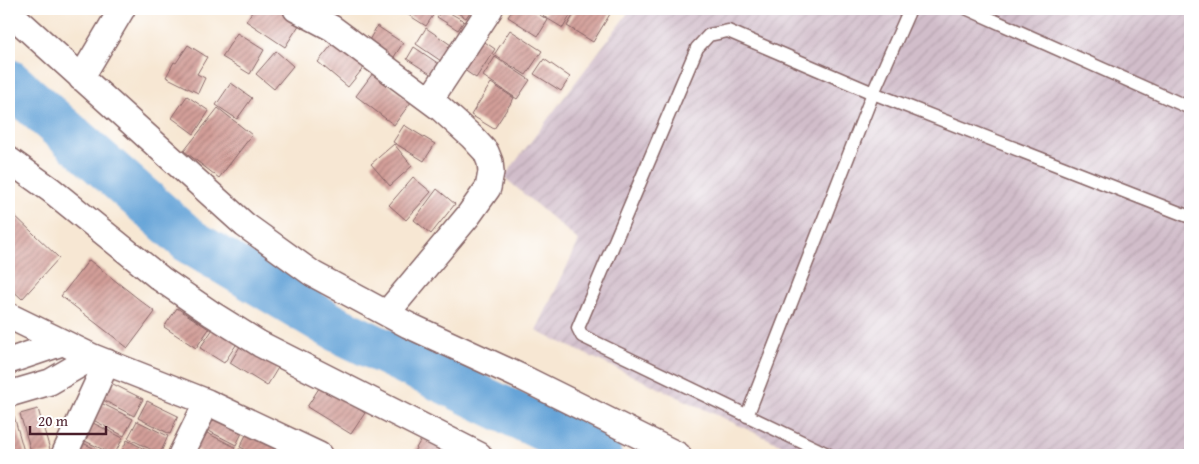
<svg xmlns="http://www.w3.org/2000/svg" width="1199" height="464" viewBox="0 0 1199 464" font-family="'Gentium Book Plus',serif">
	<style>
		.industrial { fill: url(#industrial-furrows) }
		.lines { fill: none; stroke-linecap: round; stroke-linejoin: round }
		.river { stroke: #66a4d8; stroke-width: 46 }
		.building { fill: url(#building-hatch) }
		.lane-casing { stroke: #876566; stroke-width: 15 }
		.street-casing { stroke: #876566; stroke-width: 28 }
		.lane { stroke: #fff; stroke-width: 12 }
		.street { stroke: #fff; stroke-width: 25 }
	</style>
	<defs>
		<pattern id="industrial-furrows" width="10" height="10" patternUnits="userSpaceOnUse" patternTransform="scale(1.25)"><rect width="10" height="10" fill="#d1bdca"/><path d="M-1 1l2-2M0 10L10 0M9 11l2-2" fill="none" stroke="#b5a2ae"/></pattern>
		<pattern id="building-hatch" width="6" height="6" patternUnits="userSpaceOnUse" patternTransform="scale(1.25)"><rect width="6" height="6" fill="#d39f99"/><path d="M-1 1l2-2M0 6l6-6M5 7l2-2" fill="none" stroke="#ad817d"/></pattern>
	</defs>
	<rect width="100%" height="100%" fill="#fff"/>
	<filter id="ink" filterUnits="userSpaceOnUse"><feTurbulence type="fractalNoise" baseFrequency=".02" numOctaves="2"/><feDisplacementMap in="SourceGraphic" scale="10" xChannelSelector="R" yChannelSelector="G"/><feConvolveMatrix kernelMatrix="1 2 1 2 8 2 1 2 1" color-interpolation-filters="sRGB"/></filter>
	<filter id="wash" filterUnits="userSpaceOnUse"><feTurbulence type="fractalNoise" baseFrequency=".0096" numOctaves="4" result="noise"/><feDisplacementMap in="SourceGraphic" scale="20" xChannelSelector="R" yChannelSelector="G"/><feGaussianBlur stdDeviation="1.12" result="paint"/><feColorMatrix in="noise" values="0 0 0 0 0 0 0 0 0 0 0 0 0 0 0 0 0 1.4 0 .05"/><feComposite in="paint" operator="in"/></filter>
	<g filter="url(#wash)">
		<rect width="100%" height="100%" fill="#f7e7d3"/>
		<!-- industrial -->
		<path class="industrial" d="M631 9H1190V455H803L536 331 579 241 504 177Z"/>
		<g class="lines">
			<!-- river -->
			<path class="river" d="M9 82 191 242 337 329 599 455"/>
		</g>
		<g id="blocks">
			<!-- building -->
			<path class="building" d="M254 9H288L303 19 285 47 246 21Z
				M399 9H433L436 11 426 26Z
				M443 9 464 21 458 30 437 17Z
				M451 9H472L466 18Z
				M513 9H530L548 20 538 36 508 17Z
				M548 9H574L563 28 543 16Z
				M577 9H602L610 14 593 42 567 26Z
				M377 26 403 43 392 60 367 44Z
				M426 28 451 45 441 61 416 44Z
				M510 30 542 51 526 75 494 55Z
				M237 33 264 50 250 74 222 57Z
				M476 36 495 49 476 78 457 65Z
				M335 41 365 66 348 87 318 62Z
				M188 45 207 57 197 74 205 78 198 93 166 77 174 62 176 63Z
				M414 47 439 64 432 75 407 59Z
				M276 51 293 66 274 89 256 74Z
				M495 57 530 80 517 99 483 76Z
				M544 59 570 77 561 91 534 74Z
				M373 73 411 102 394 125 356 96Z
				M231 83 252 98 237 119 216 105Z
				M491 83 514 98 494 129 471 115Z
				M187 96 209 111 194 134 172 118Z
				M218 108 252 135 219 178 184 151Z
				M404 125 435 144 424 161 393 142Z
				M394 144 412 166 390 186 371 164Z
				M413 177 431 192 406 220 389 205Z
				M437 189 455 204 431 234 414 220Z
				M9 210 59 258 22 299 9 287Z
				M89 260 155 312 128 348 61 296Z
				M177 308 209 329 196 348 164 327Z
				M217 323 240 339 224 363 200 348Z
				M242 343 279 366 267 386 230 363Z
				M111 383 143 399 134 416 103 400Z
				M321 385 365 413 351 434 307 407Z
				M147 401 178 416 170 434 138 418Z
				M101 403 133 419 124 436 93 420Z
				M38 409 51 453 32 455 20 414Z
				M213 412 245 427 236 445 205 429Z
				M14 416 25 455H9V417Z
				M137 421 168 436 160 454 128 438Z
				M91 422 123 438 114 455 83 440Z
				M249 429 280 445 275 455H257L240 447Z
				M203 431 235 447 231 455H208L195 449Z
				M422 438 444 450 441 455H412Z
				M127 440 156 455H120Z
				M81 442 107 455H75Z
				M239 449 251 455H236Z"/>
		</g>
	</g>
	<g filter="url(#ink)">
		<use href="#blocks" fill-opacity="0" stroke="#876566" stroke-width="1"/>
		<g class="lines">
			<!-- lane casing -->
			<g class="lane-casing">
				<path id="lane" d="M968 9 1190 108
					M747 416 873 93 910 9
					M829 455 582 336 578 328 697 48 709 35 728 31 873 93 1190 217"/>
			</g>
			<!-- street casing -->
			<g class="street-casing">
				<path id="street" d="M296 9 332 28 440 108 472 137 486 152 490 162 491 172 488 188 468 216 387 313
					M9 12 245 225 313 274 408 325 521 377 678 455
					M81 78 122 9
					M430 100 490 9
					M9 160 51 190 161 279 212 314 260 344 479 455
					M9 316 93 357 207 402 319 455
					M9 361 62 343
					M9 394 50 382 93 357
					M64 455 107 362
					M181 455 207 402"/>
			</g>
			<!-- lane -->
			<use href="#lane" class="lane"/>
			<!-- street -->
			<use href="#street" class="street"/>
		</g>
	</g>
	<!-- margin -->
	<rect width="1199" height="464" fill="none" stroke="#fff" stroke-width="30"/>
	<!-- scale -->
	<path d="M30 426v8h76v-8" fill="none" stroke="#4a1f2b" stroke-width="2.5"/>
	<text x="38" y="426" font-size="15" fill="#4a1f2b" stroke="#ffffff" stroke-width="4" paint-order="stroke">20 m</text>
</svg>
